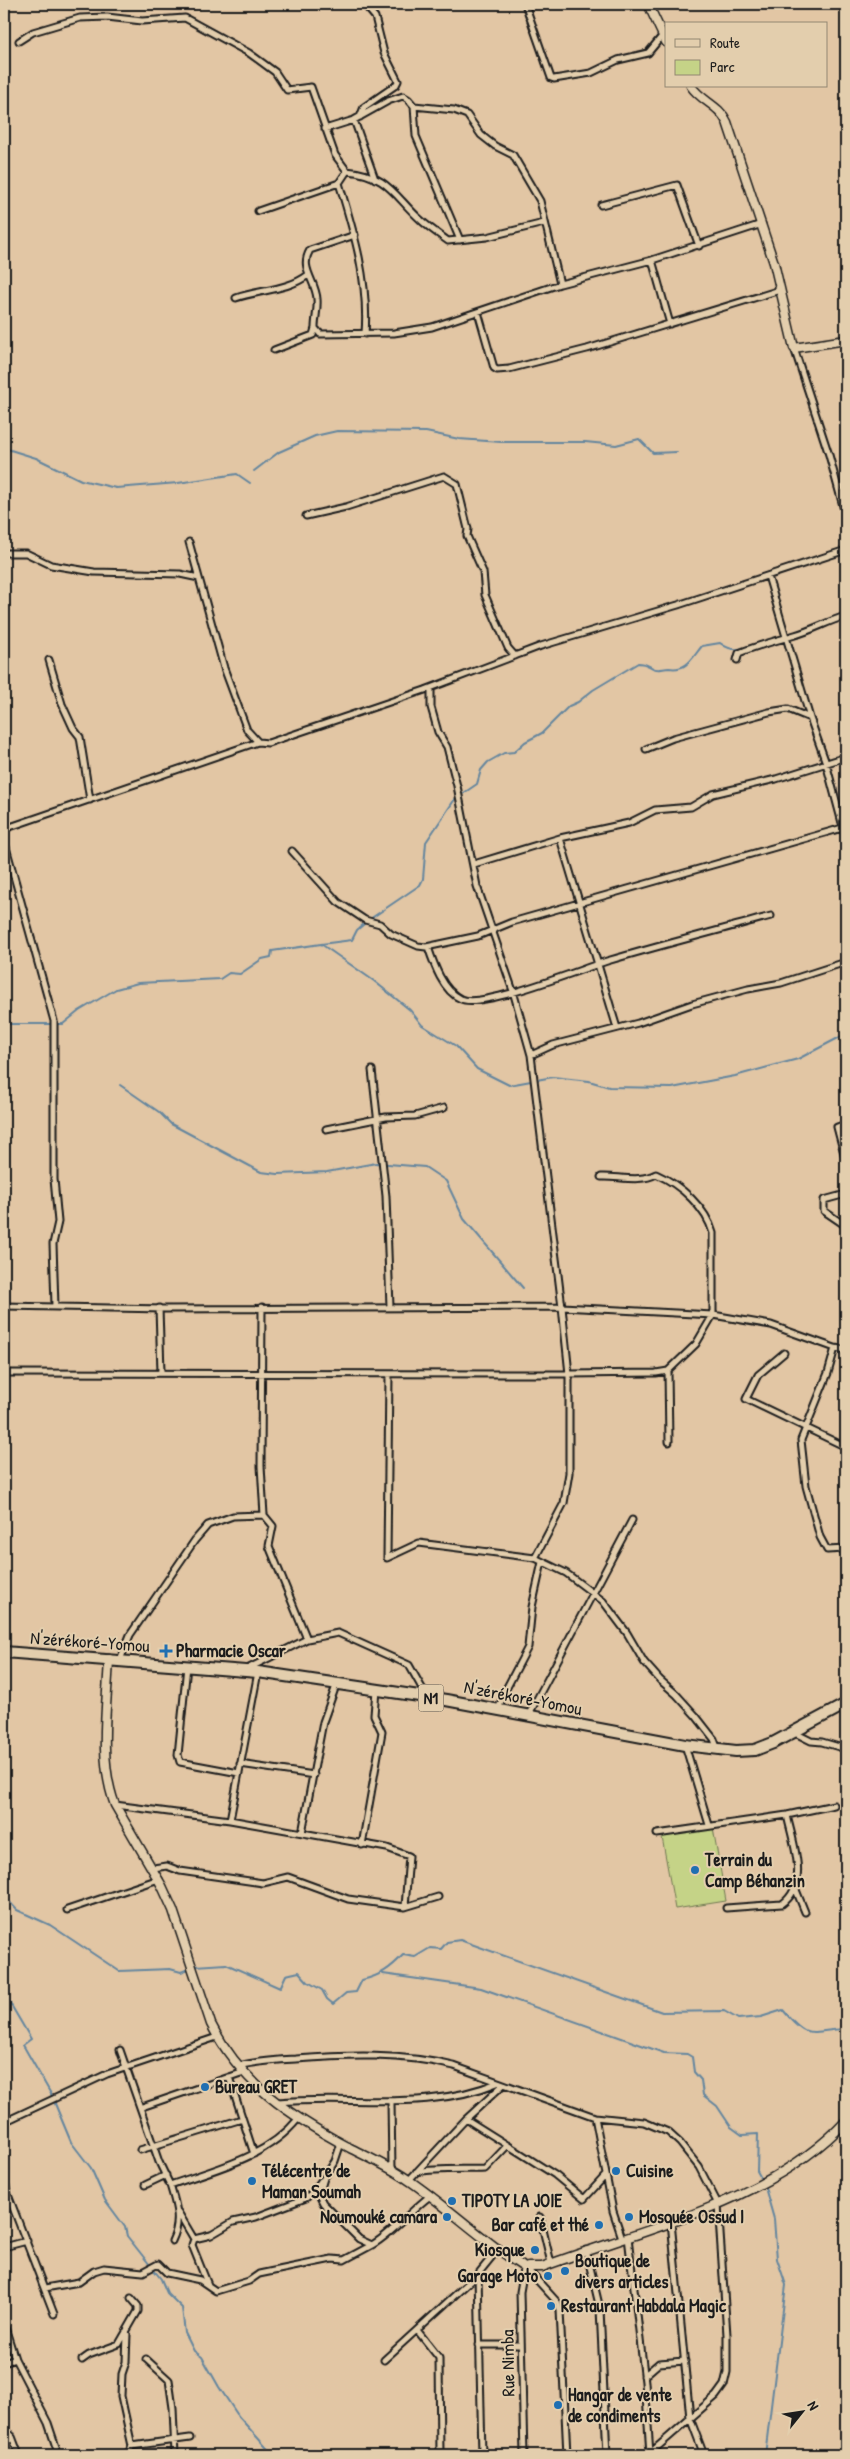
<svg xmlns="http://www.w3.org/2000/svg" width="850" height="2459" viewBox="0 0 850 2459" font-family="'Patrick Hand',sans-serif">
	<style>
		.green { fill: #c5d387; stroke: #707852 }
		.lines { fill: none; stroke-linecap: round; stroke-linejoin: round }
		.stream { stroke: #65869e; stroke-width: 2 }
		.street-casing { stroke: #1c1c1c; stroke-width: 9 }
		.secondary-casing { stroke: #1c1c1c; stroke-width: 11 }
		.highway-casing { stroke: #1c1c1c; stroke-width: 14 }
		.street { stroke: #e3cead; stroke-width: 5 }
		.secondary { stroke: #e3cead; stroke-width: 8 }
		.highway { stroke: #e3cead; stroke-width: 10 }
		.poi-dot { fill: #1f6fb2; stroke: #e3cead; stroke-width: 2 }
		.labels { text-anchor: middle; stroke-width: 4; stroke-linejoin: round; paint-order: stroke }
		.shield { fill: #e3cead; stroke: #585148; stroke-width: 1 }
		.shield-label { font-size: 16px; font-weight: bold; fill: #1c1c1c }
		.street-label { font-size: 18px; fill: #1c1c1c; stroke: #e3cead }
		.poi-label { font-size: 18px; font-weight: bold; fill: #1c1c1c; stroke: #e3cead; text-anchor: start }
	</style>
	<rect width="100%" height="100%" fill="#e2c6a4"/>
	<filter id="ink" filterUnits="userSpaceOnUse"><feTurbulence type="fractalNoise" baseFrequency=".02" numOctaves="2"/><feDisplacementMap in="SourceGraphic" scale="10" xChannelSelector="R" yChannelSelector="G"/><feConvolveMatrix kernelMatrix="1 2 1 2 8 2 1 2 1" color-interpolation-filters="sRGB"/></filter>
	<g filter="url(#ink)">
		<!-- green -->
		<path class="green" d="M713 1828 726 1901 675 1909 662 1837Z"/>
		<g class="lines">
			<!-- stream -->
			<path class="stream" d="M4 448 36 458 81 480 116 488 178 483 237 474 250 483
				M254 471 279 452 315 436 337 431 426 432 459 439 501 442H585L616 445 639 439 653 453 677 452
				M321 944 352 940 357 930 370 919 420 885 423 879 426 842 455 799 477 784 481 770 488 762 504 753 514 752 525 742 542 733 569 706 578 702 593 690 638 663C645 663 647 665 653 668 658 671 663 668 669 668 687 671 692 658 702 646L720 643C732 652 739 650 753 645
				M4 1024H63L79 1011 116 989 138 983 220 979 229 973 240 974 262 959 271 957 272 951 321 944 374 981 410 1010 422 1025 456 1046 477 1069 509 1085 553 1077 589 1081 609 1087 672 1088 735 1076 798 1059 846 1034
				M120 1085 159 1112 171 1124 261 1172 278 1174 327 1172 376 1163 425 1167 446 1181 464 1219 523 1288
				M4 1896 17 1910 50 1925 119 1971 170 1969 181 1972 191 1968
				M195 1966 226 1964 280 1988 286 1975 299 1972 308 1982 322 1990 327 1999 333 2004 346 1993 356 1992 362 1980C380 1976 391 1968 403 1955L415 1957 430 1948 441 1949 447 1942 460 1940 662 2012 724 2011 738 2019 761 2017 783 2010C810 2042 809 2030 846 2029
				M383 1974 481 1988 664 2053 687 2054 692 2057 694 2072 701 2080 703 2095 717 2106 731 2127 742 2135 758 2134 757 2171 762 2180
				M4 1993 31 2039 23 2045 51 2094 71 2142 91 2168 105 2200 125 2227 127 2236 161 2279 167 2293 182 2308 185 2333 194 2351 202 2357 219 2387 239 2417 273 2455
				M764 2184 774 2219 777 2259 786 2285 765 2455"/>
			<!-- street casing -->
			<g class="street-casing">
				<path id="street" d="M525 4 551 78 554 79 591 73 618 60 648 53 663 35
					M19 41 33 32 80 18 107 17 142 21 185 18 249 53 275 72 287 90 311 87 335 155 347 171C390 175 395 198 423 222 431 229 440 235 448 241L487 237 544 223
					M414 106 454 110 467 115 481 135 495 146 513 155 540 201 560 284
					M360 117 364 107 396 85 398 81 384 53 375 17 364 4
					M354 120 375 179
					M325 129 354 120 388 101 403 96 408 99 414 106 416 136 460 240
					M339 183C354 232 369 282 365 334
					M601 205 677 185 699 246
					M258 211 339 183 347 171
					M355 235 310 250C299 268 316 281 317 299 318 309 315 318 315 328L320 334 394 333 432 327 560 284 652 260 762 224
					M652 260 670 324
					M236 298C259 290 289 290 308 275
					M478 312 494 368 497 370 509 369 587 349 780 290
					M794 348 829 455 846 517
					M274 350 313 335 315 328
					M306 516 346 507 444 476 457 484 468 529 467 536 483 572 485 595 508 648 515 656
					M189 542 224 668 247 730 258 742
					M4 553H26L51 565 94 572 180 574 199 578
					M768 576 810 718 826 763 846 838
					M49 660 62 704 73 728 80 737 90 800
					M737 660 739 653C758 645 776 641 795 635 813 630 828 621 846 616
					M431 688V707L438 732 447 747 457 786 477 886 513 991 531 1055 562 1307 569 1374V1473L564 1503 535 1558
					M646 749 673 738 769 712 788 709 810 718
					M4 829 258 742 268 743 425 690 541 646 678 605 846 550
					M560 838 617 1028
					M4 840 54 1021V1179L58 1222 53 1244 55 1306
					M292 851 338 902 365 920 380 924 391 934 418 946 426 947 478 936 512 922 846 827
					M474 864 560 838 629 823 655 810 691 807 713 794 776 779 846 757
					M428 947C434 965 443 991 461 999 482 1009 581 969 607 961 661 945 716 931 771 916
					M531 1055 553 1045 638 1023 692 1004 748 989 781 983 846 962
					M372 1070 386 1196 390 1307
					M846 1124 837 1127 846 1161
					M326 1129 386 1117 415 1116 444 1108
					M846 1194 824 1200V1211L846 1226
					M4 1306 165 1309 562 1307 713 1315 771 1325 835 1348 846 1350
					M262 1307 261 1466 264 1515 273 1526 269 1546 307 1639
					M159 1308 161 1372
					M835 1348 828 1373 801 1440 806 1486 820 1537 827 1550 846 1549
					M784 1353 758 1375 746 1399 846 1447
					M668 1371 669 1442
					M4 1373 569 1374 656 1373 668 1371 696 1344 713 1315V1233C706 1208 681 1185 656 1174 640 1183 618 1176 601 1177
					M389 1374 387 1558 419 1543 535 1558 566 1573 603 1601 627 1633 644 1662 660 1680 676 1694 696 1716 714 1739 718 1750
					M120 1660 130 1635 195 1540 208 1525 233 1516 264 1515
					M187 1666 178 1755 180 1762 239 1773
					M247 1669 307 1639 338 1633 409 1665 427 1697
					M498 1710 505 1691 528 1647 532 1607 542 1562
					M528 1716 632 1520
					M793 1732 811 1741 822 1742 846 1749
					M685 1745 709 1825
					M240 1764 314 1775
					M115 1805 230 1820 387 1848 409 1856 405 1907
					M230 1820 258 1672
					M302 1833 323 1722 337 1683
					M657 1834 787 1815 834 1805
					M362 1845 382 1732 374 1715 376 1690
					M153 1868 167 1866 180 1871 263 1883 288 1877 348 1899 405 1907 438 1897
					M796 1890 805 1912
					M726 1908 782 1904C810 1884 793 1844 787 1815
					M67 1910 159 1879
					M120 2050 159 2162 170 2185C216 2169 266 2158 298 2119
					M238 2066C257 2061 276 2060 296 2059 348 2055 402 2053 454 2066L595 2117 644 2122 668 2132 680 2143 699 2167 718 2204 727 2335V2372L724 2385 716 2396 648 2455
					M229 2077 254 2154
					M391 2101 392 2170
					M278 2102C350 2095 428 2112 497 2083
					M142 2107 244 2072
					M595 2117 613 2211 622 2238
					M466 2119 555 2175 584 2199 606 2175
					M4 2122 107 2074 217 2037
					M341 2143 335 2161 324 2178 319 2195 323 2203 359 2239 372 2245C394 2232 410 2211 430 2196
					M140 2150 242 2119
					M416 2172C439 2168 462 2170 485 2169L507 2146
					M4 2176 7 2192 54 2314
					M409 2180 466 2119 503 2085
					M145 2185 166 2175
					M170 2185C176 2205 182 2221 172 2241
					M178 2212 194 2239 211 2235 233 2222 256 2217 306 2198 313 2192 321 2181
					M540 2217 551 2263
					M671 2222 690 2418 704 2455
					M628 2237 645 2382 650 2454
					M194 2239 192 2245 208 2285
					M4 2247 27 2241
					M586 2250 600 2309 607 2455
					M524 2269 520 2292 524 2455
					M527 2269 558 2303 560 2310 567 2455
					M478 2274 482 2455
					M45 2288 79 2282 94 2271 104 2268 143 2272 158 2264 167 2273 200 2280 216 2291 249 2281 259 2274 332 2259 344 2260 372 2245
					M4 2324 15 2359 48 2423 58 2453 45 2455
					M417 2330 439 2358 440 2455
					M127 2334 126 2362 122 2374 121 2396 132 2446
					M479 2345H521
					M146 2359 169 2380 173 2408 175 2455
					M82 2360 89 2355 119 2344 138 2311V2306L131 2298
					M384 2360 478 2274 499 2248
					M4 2363 15 2359
					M644 2376 659 2363 685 2361
					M11 2434 19 2455
					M127 2455 132 2446 190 2438
					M424 2455 440 2454"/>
			</g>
			<!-- secondary casing -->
			<g class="secondary-casing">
				<path id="secondary" d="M648 4 666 42
					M691 86C701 101 719 105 727 122L774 263 794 348 846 340
					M109 1659C107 1706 98 1760 115 1805L162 1886 173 1910 211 2024C242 2085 292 2117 350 2148 370 2158 392 2168 410 2181 448 2207 483 2241 522 2266
					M528 2267H542C641 2230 773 2201 846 2121"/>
			</g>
			<!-- highway casing -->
			<g class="highway-casing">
				<path id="highway" d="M4 1652 258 1672 446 1700 685 1745 736 1751 755 1750 773 1743 846 1704"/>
			</g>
			<!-- street -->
			<use href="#street" class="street"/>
			<!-- secondary -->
			<use href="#secondary" class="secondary"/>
			<!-- highway -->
			<use href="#highway" class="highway"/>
		</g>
	</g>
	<!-- markers -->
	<g class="poi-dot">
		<path d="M163.5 1643.5h5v5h5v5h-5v5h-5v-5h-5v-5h5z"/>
		<circle cx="695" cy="1870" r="5"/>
		<circle cx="205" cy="2087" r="5"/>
		<circle cx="616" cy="2171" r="5"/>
		<circle cx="252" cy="2181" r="5"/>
		<circle cx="452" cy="2201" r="5"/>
		<circle cx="447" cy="2217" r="5"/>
		<circle cx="629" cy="2217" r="5"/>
		<circle cx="599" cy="2225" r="5"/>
		<circle cx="535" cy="2250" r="5"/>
		<circle cx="565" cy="2271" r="5"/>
		<circle cx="548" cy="2276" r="5"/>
		<circle cx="551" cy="2306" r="5"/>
		<circle cx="558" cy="2405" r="5"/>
	</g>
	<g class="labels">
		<!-- shield labels -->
		<rect class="shield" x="418.5" y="1684.5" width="25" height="27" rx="4"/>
		<g class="shield-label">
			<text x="431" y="1704">N1</text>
		</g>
		<!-- street labels -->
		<g class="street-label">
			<text transform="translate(90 1642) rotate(4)" y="6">N'zérékoré-Yomou</text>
			<text transform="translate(523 1698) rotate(11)" y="6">N'zérékoré-Yomou</text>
			<text transform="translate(508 2363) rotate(-91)" y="6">Rue Nimba</text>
		</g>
		<!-- poi labels -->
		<g class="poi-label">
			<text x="176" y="1657">Pharmacie Oscar</text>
			<text x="705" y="1866">Terrain du<tspan x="705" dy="21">Camp Béhanzin</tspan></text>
			<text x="215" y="2093">Bureau GRET</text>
			<text x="262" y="2177">Télécentre de<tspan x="262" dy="21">Maman Soumah</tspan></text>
			<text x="626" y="2177">Cuisine</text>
			<text x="462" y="2207">TIPOTY LA JOIE</text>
			<text x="437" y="2223" text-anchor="end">Noumouké camara</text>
			<text x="639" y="2223">Mosquée Ossud I</text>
			<text x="589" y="2231" text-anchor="end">Bar café et thé</text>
			<text x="525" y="2256" text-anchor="end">Kiosque</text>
			<text x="575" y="2267">Boutique de<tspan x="575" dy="21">divers articles</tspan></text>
			<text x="538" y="2282" text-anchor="end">Garage Moto</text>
			<text x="561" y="2312">Restaurant Habdala Magic</text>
			<text x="568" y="2401">Hangar de vente<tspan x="568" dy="21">de condiments</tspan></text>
		</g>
	</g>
	<!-- margin -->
	<rect width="850" height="2459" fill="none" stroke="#e3cead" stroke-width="20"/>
	<rect x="10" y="10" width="830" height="2439" fill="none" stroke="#1c1c1c" stroke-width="2" filter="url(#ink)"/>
	<!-- legend -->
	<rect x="665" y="22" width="162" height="65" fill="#e3cead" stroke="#938773"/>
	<rect x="675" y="39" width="25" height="8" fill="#e3cead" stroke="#938773"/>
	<text x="710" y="48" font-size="15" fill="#1c1c1c">Route</text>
	<rect x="675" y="60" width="25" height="15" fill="#c5d387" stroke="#938773"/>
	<text x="710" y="72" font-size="15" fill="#1c1c1c">Parc</text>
	<!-- north arrow -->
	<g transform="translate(802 2412) rotate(60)" stroke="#e3cead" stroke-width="4" paint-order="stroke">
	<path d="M0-4L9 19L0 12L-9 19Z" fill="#1c1c1c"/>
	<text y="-8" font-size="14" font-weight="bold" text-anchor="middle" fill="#1c1c1c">N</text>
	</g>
</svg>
